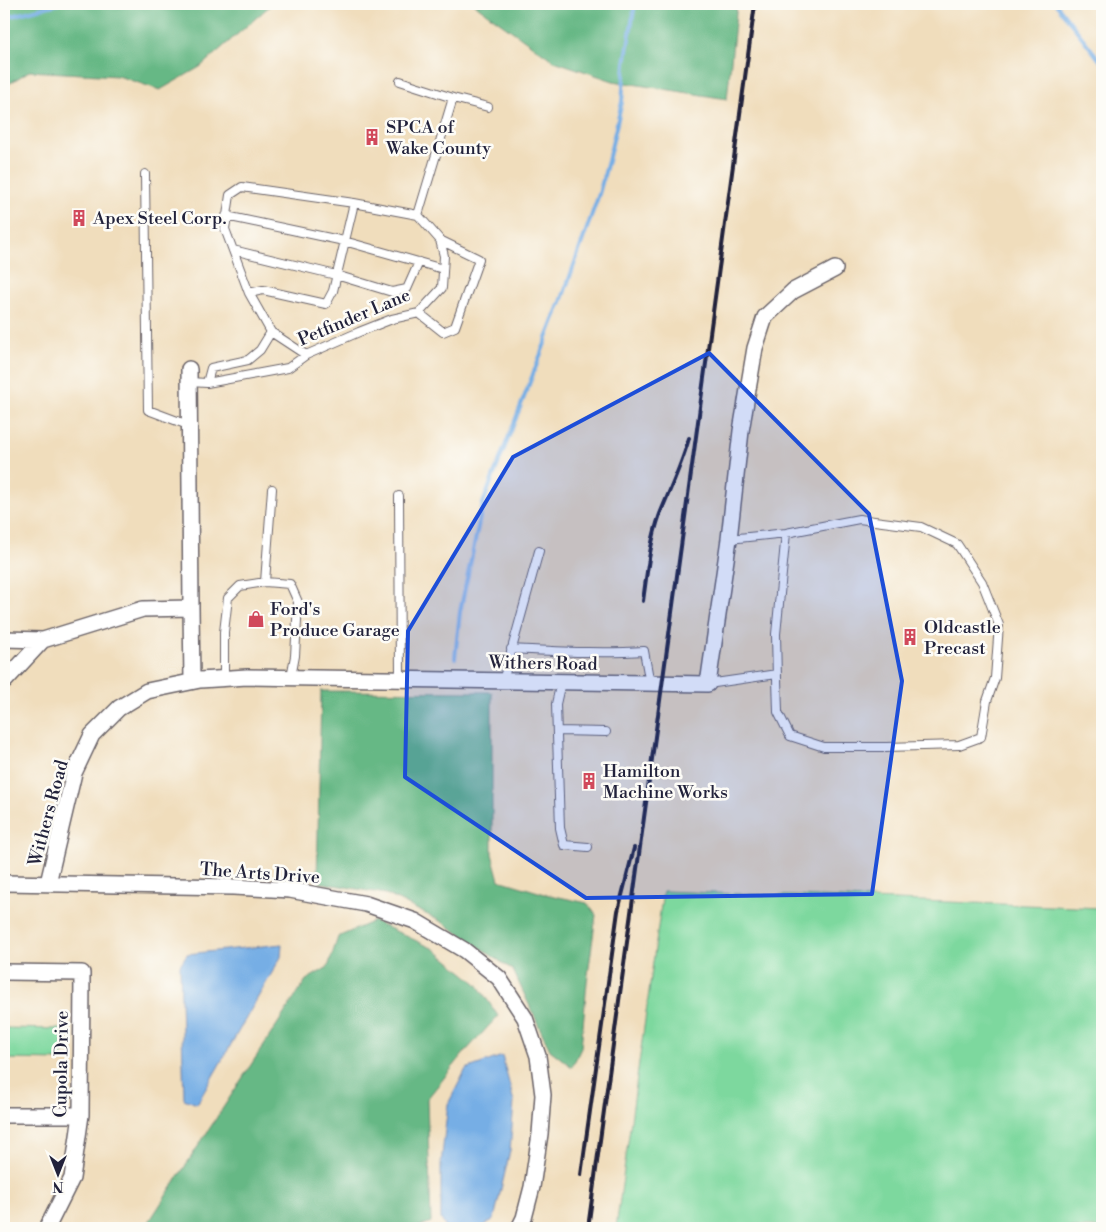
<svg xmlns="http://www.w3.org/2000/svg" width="1106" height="1232" viewBox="0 0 1106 1232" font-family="'Libre Bodoni',serif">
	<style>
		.green { fill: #7dd89e; stroke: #507d6c }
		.forest { fill: #66b885; stroke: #446d60 }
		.water { fill: #76aee5; stroke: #4c6890 }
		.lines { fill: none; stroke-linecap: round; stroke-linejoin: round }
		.stream { stroke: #76aee5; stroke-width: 4 }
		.service-casing { stroke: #6a6368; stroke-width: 10 }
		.minor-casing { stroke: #6a6368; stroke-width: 18 }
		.service { stroke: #fff; stroke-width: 8 }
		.minor { stroke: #fff; stroke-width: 15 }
		.rail { stroke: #22223b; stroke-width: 4 }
		.marked { fill: #1d4ed8; fill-opacity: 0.2; stroke: #1d4ed8; stroke-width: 4; stroke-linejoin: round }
		.labels { text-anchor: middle; stroke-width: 5; stroke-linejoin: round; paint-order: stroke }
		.poi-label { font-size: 18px; fill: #22223b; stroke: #fdfcf7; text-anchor: start }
		.street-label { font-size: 18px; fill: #22223b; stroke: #fdfcf7 }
	</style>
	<rect width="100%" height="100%" fill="#fdfcf7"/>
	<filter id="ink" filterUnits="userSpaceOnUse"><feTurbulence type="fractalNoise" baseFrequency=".02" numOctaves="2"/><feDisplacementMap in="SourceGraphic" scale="10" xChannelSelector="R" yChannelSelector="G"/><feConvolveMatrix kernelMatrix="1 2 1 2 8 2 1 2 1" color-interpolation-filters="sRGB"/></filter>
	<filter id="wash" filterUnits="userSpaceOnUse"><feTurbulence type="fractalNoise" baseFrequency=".0096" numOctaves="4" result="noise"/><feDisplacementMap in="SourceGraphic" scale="20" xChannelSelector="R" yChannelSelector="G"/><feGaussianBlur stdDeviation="1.12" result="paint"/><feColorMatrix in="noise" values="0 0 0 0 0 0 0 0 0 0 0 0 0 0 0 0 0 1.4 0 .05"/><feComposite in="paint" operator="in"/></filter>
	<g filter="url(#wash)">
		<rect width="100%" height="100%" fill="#f0ddbc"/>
		<!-- green -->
		<path class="green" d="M663 891 1102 908V1228H616Z
			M4 1028 63 1029 62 1060 4 1059Z"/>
		<!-- forest -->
		<path class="forest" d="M4 4H272L200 67 160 90 118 76 29 71 4 87Z
			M474 4H737L727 99 613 81 554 61Z
			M321 691 492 692V854L499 880 545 894 587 903 596 915 587 982 581 1048 572 1067 550 1050 513 970 442 922 386 894 317 882Z
			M374 921 434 949 477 984 498 1016 465 1052 427 1099 431 1222 416 1228 346 1227 145 1228 306 980 328 967 338 937Z"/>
		<!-- water -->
		<path class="water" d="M282 944 281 957 197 1104 184 1099 180 965 187 954Z
			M502 1056 514 1102 510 1151 494 1219 481 1228H446L441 1219V1164L448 1104 466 1069Z"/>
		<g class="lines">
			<!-- stream -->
			<path class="stream" d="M1056 4 1102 63
				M4 18 58 4
				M455 658 460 612 483 503 561 302 599 194 608 161 622 102 625 63 635 4"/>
		</g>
	</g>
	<g filter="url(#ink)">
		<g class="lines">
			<!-- service casing -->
			<g class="service-casing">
				<path id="service" d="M400 81 453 98 418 215
					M453 98 488 107
					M145 174 148 410 188 425
					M226 216 344 241 443 269
					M233 250 336 275 392 292 407 289 419 262
					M249 293 271 332 306 355
					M419 313 443 332 455 327 479 259 440 240
					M189 382 207 383 288 368 306 355 359 332 392 319 419 313 442 288 444 256 440 240 418 215 354 203 333 291 326 304 263 290 249 293 225 229 230 195 242 187 354 203
					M207 383 211 368 248 360 260 350 271 332
					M399 496 400 679
					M729 539 786 533 859 519 921 527 957 544 982 582 999 625 995 678 987 701 981 737 959 745 886 747H824L790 736 778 712 777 679 776 634 786 533
					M265 582 272 489
					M511 649C556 651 600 654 644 651L650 684
					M224 678V632L228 598 240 586 265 582 290 584 298 602 295 656 291 677
					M503 681 539 551
					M561 682 556 704 560 828 564 845 588 847
					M708 684 777 674
					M557 731 606 732"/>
			</g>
			<!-- minor casing -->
			<g class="minor-casing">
				<path id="minor" d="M189 369 191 608
					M4 639 43 640 143 609 191 608 192 681
					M4 682 43 640
					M4 883 233 887 290 890 366 904 415 921 464 950 499 978 525 1018 538 1056 543 1095 540 1134 532 1187 524 1218 519 1228
					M48 883 74 773 92 735 119 708 147 691 200 680 247 677 708 684 729 539 741 431 755 348 765 317 793 291 835 269
					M4 972 82 973 81 1115 72 1178 47 1228
					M4 1115H81"/>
			</g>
			<!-- service -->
			<use href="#service" class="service"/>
			<!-- minor -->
			<use href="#minor" class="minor"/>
			<!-- rail -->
			<path class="rail" d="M643 601C647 572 650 542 660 514 670 489 682 464 689 438
				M581 1175 618 911 634 848
				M588 1228 755 4"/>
		</g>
	</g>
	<!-- marked area -->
	<path class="marked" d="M709 353 869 514 902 681 872 894 586 898 405 777 408 631 513 457Z"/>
	<!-- icons -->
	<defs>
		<g id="building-bare" transform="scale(1.35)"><path d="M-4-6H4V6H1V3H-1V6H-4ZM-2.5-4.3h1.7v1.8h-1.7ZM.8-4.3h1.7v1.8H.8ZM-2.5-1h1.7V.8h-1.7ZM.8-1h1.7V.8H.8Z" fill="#d1495b" stroke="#fdfcf7" stroke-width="2.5" paint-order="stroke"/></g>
		<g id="shop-bare" transform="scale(1.35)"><path d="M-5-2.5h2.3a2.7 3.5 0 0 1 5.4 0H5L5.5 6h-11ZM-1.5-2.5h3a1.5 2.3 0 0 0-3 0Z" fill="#d1495b" stroke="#fdfcf7" stroke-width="2.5" paint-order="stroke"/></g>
	</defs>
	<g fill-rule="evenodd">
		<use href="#building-bare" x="372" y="137"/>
		<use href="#building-bare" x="79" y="218"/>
		<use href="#shop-bare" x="256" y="619"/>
		<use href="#building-bare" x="910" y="637"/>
		<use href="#building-bare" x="589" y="781"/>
	</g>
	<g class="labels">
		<!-- poi labels -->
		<g class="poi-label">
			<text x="386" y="133">SPCA of<tspan x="386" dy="21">Wake County</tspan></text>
			<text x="93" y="224">Apex Steel Corp.</text>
			<text x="270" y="615">Ford's<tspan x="270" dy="21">Produce Garage</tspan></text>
			<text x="924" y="633">Oldcastle<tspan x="924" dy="21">Precast</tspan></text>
			<text x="603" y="777">Hamilton<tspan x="603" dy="21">Machine Works</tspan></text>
		</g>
		<!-- street labels -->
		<g class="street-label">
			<text transform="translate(354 317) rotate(-23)" y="6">Petfinder Lane</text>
			<text transform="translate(543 663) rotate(1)" y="6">Withers Road</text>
			<text transform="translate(48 813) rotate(-75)" y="6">Withers Road</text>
			<text transform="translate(260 873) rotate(4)" y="6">The Arts Drive</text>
			<text transform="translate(61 1064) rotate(-89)" y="6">Cupola Drive</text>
		</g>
	</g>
	<!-- margin -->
	<rect width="1106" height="1232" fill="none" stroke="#fdfcf7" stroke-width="20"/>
	<!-- north arrow -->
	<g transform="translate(58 1174) rotate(180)" stroke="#fdfcf7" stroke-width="4" paint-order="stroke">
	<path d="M0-4L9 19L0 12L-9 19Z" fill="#22223b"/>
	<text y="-8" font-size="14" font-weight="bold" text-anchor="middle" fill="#22223b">N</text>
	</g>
</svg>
